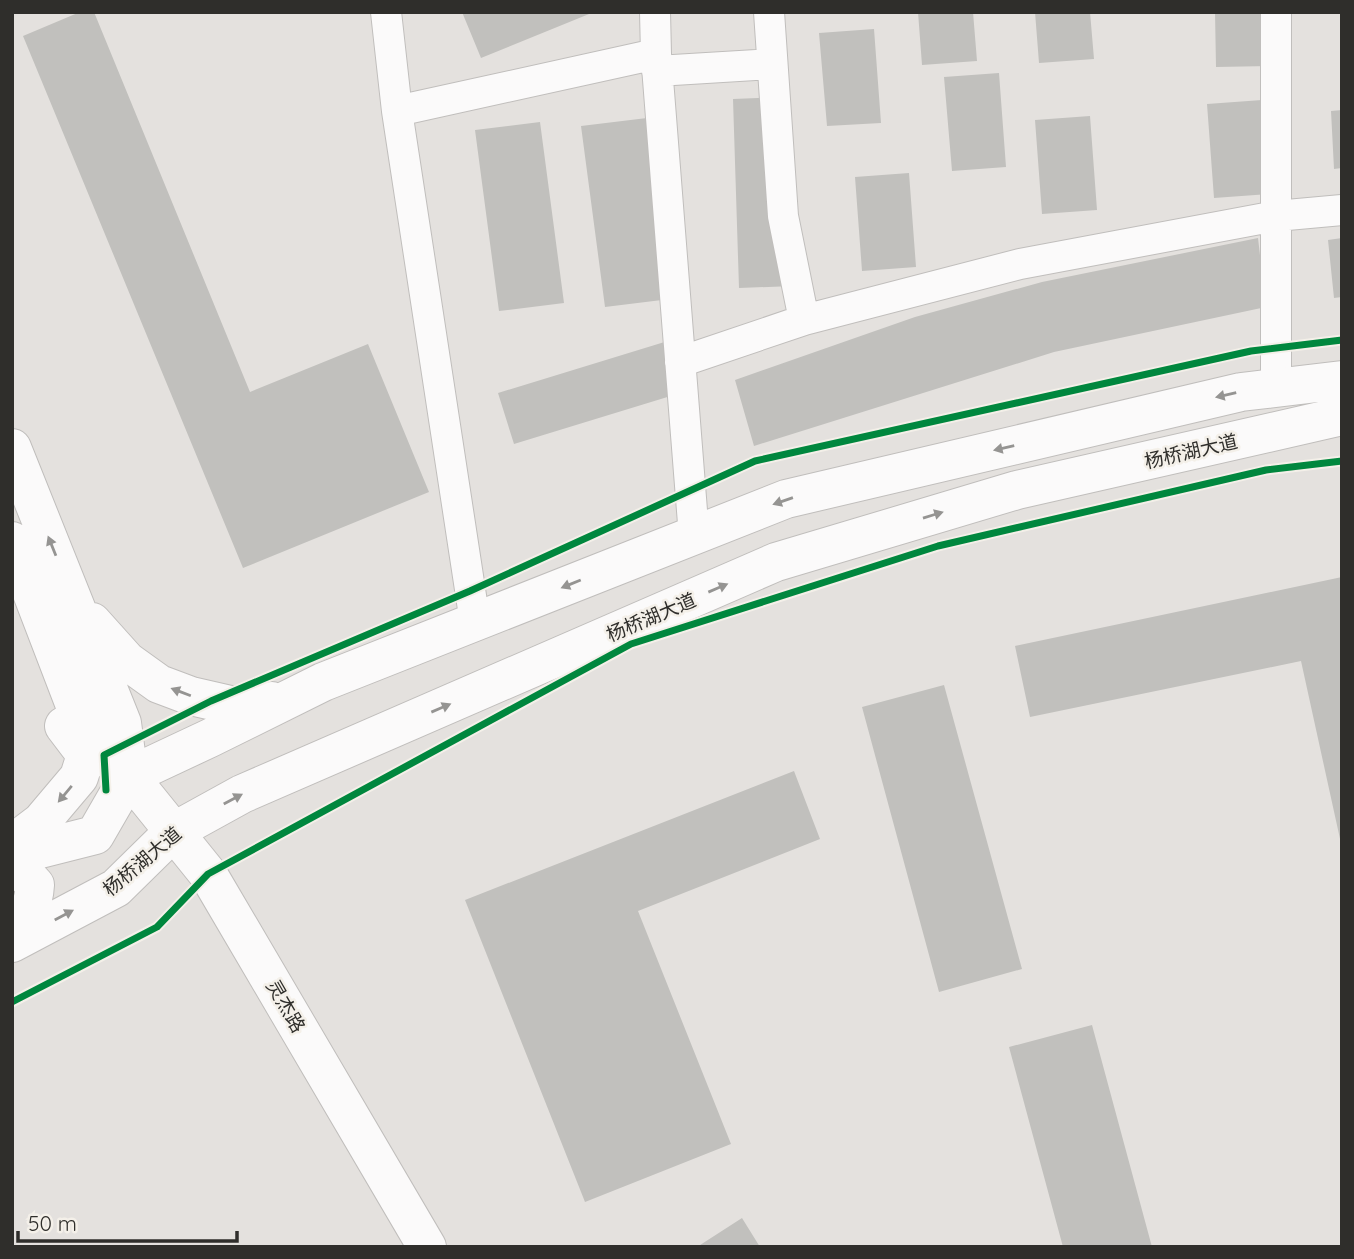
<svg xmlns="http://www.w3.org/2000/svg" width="1354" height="1259" viewBox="0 0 1354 1259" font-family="Quicksand,'Noto Sans SC',sans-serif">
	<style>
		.building { fill: #c1c0bd }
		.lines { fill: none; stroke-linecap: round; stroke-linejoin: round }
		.street-casing { stroke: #c0bebc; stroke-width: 32 }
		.secondary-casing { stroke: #c0bebc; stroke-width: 40 }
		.street { stroke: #fbfafa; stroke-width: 30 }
		.secondary { stroke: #fbfafa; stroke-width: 38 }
		.cycleway-casing { stroke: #f4f0e9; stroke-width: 11 }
		.cycleway { stroke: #00873e; stroke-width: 7 }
		.oneway { fill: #959492 }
		.labels { text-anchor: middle; stroke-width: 5; stroke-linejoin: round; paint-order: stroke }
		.street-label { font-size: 19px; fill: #2f2e2b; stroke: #f4f0e9 }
	</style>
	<rect width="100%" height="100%" fill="#e4e1de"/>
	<!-- building -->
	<path class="building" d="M80 12H94L250 392 368 344 429 492 243 568 23 36Z
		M462 12H594L481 58Z
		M918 12H973L977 61 922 65Z
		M1035 12H1090L1094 59 1039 63Z
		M1215 12H1269L1270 66 1216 67Z
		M874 29 881 123 827 126 819 33Z
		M999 73 1006 167 952 171 944 77Z
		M787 97 793 286 739 288 733 99Z
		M1262 100 1269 194 1214 198 1207 104Z
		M1342 110V168L1334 169 1331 111Z
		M1090 116 1097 210 1042 214 1035 120Z
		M647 118 670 299 605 307 581 126Z
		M540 122 564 303 499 311 475 130Z
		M909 173 916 267 862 271 855 177Z
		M1258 238 1266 307 1054 352 754 446 735 380 915 317 1042 282Z
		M1342 238V297L1334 298 1328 240Z
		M671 340 687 391 514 444 498 393Z
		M1342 577V848L1301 661 1030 717 1015 646Z
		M944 685 1022 969 939 992 862 707Z
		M794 771 820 839 638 911 731 1144 585 1202 465 900Z
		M1092 1025 1152 1247H1063L1009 1047Z
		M742 1218 760 1247H697Z"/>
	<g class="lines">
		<!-- street casing -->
		<g class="street-casing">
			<path id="street" d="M386 12 397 111 475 622
				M655 12 656 54 694 536
				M769 12 783 216 804 320
				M657 71 772 64
				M397 111 656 54
				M680 362 804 320 1020 264 1276 216 1342 210
				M1276 388V12"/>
		</g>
		<!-- secondary casing -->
		<g class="secondary-casing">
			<path id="secondary" d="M12 448 122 723 129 776 89 742 12 541
				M92 622 127 661 159 684 191 696 239 707 272 701
				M129 776 208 874 427 1247
				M12 844 41 822 79 777 86 755 64 726
				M12 856 95 835 129 776 210 738 323 682 786 499 1241 392 1342 380
				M12 869 23 872 35 885C34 903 27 919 12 931
				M12 943 116 888 173 832 242 794 776 562 1017 490 1342 416"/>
		</g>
		<!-- street -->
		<use href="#street" class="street"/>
		<!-- secondary -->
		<use href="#secondary" class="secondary"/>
		<!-- cycleway casing -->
		<g class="cycleway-casing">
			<path id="cycleway" d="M106 790 104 755 211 701 470 591 755 461 1251 351 1342 340
				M12 1002 157 927 208 874 631 644 938 546 1266 470 1342 461"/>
		</g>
		<!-- cycleway -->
		<use href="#cycleway" class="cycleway"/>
	</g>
	<!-- one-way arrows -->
	<defs><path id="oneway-solid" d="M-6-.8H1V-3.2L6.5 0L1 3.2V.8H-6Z" transform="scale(1.75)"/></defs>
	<g class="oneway">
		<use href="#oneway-solid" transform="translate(1226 395) rotate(167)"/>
		<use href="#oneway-solid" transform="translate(1004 448) rotate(167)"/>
		<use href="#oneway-solid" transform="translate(783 501) rotate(161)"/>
		<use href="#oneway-solid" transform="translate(933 515) rotate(-17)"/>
		<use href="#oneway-solid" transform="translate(52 546) rotate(-112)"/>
		<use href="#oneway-solid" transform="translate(571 584) rotate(158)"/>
		<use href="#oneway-solid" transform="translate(718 588) rotate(-23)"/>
		<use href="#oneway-solid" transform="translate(181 692) rotate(-159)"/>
		<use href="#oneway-solid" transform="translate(441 708) rotate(-23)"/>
		<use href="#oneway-solid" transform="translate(65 794) rotate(130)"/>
		<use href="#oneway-solid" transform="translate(233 799) rotate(-28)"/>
		<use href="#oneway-solid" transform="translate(64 915) rotate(-28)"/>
	</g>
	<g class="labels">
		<!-- street labels -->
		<g class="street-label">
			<text transform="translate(1191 451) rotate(-13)" y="7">杨桥湖大道</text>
			<text transform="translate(651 617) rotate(-23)" y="7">杨桥湖大道</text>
			<text transform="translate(142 861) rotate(-40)" y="7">杨桥湖大道</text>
			<text transform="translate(286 1006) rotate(60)" y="7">灵杰路</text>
		</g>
	</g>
	<!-- border -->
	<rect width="1354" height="1259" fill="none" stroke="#2f2e2b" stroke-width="28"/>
	<!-- scale -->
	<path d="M18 1231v10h219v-10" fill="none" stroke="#2f2e2b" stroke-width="3.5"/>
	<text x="28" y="1231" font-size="21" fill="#2f2e2b" stroke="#f4f0e9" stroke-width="5" paint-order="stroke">50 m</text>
</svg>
